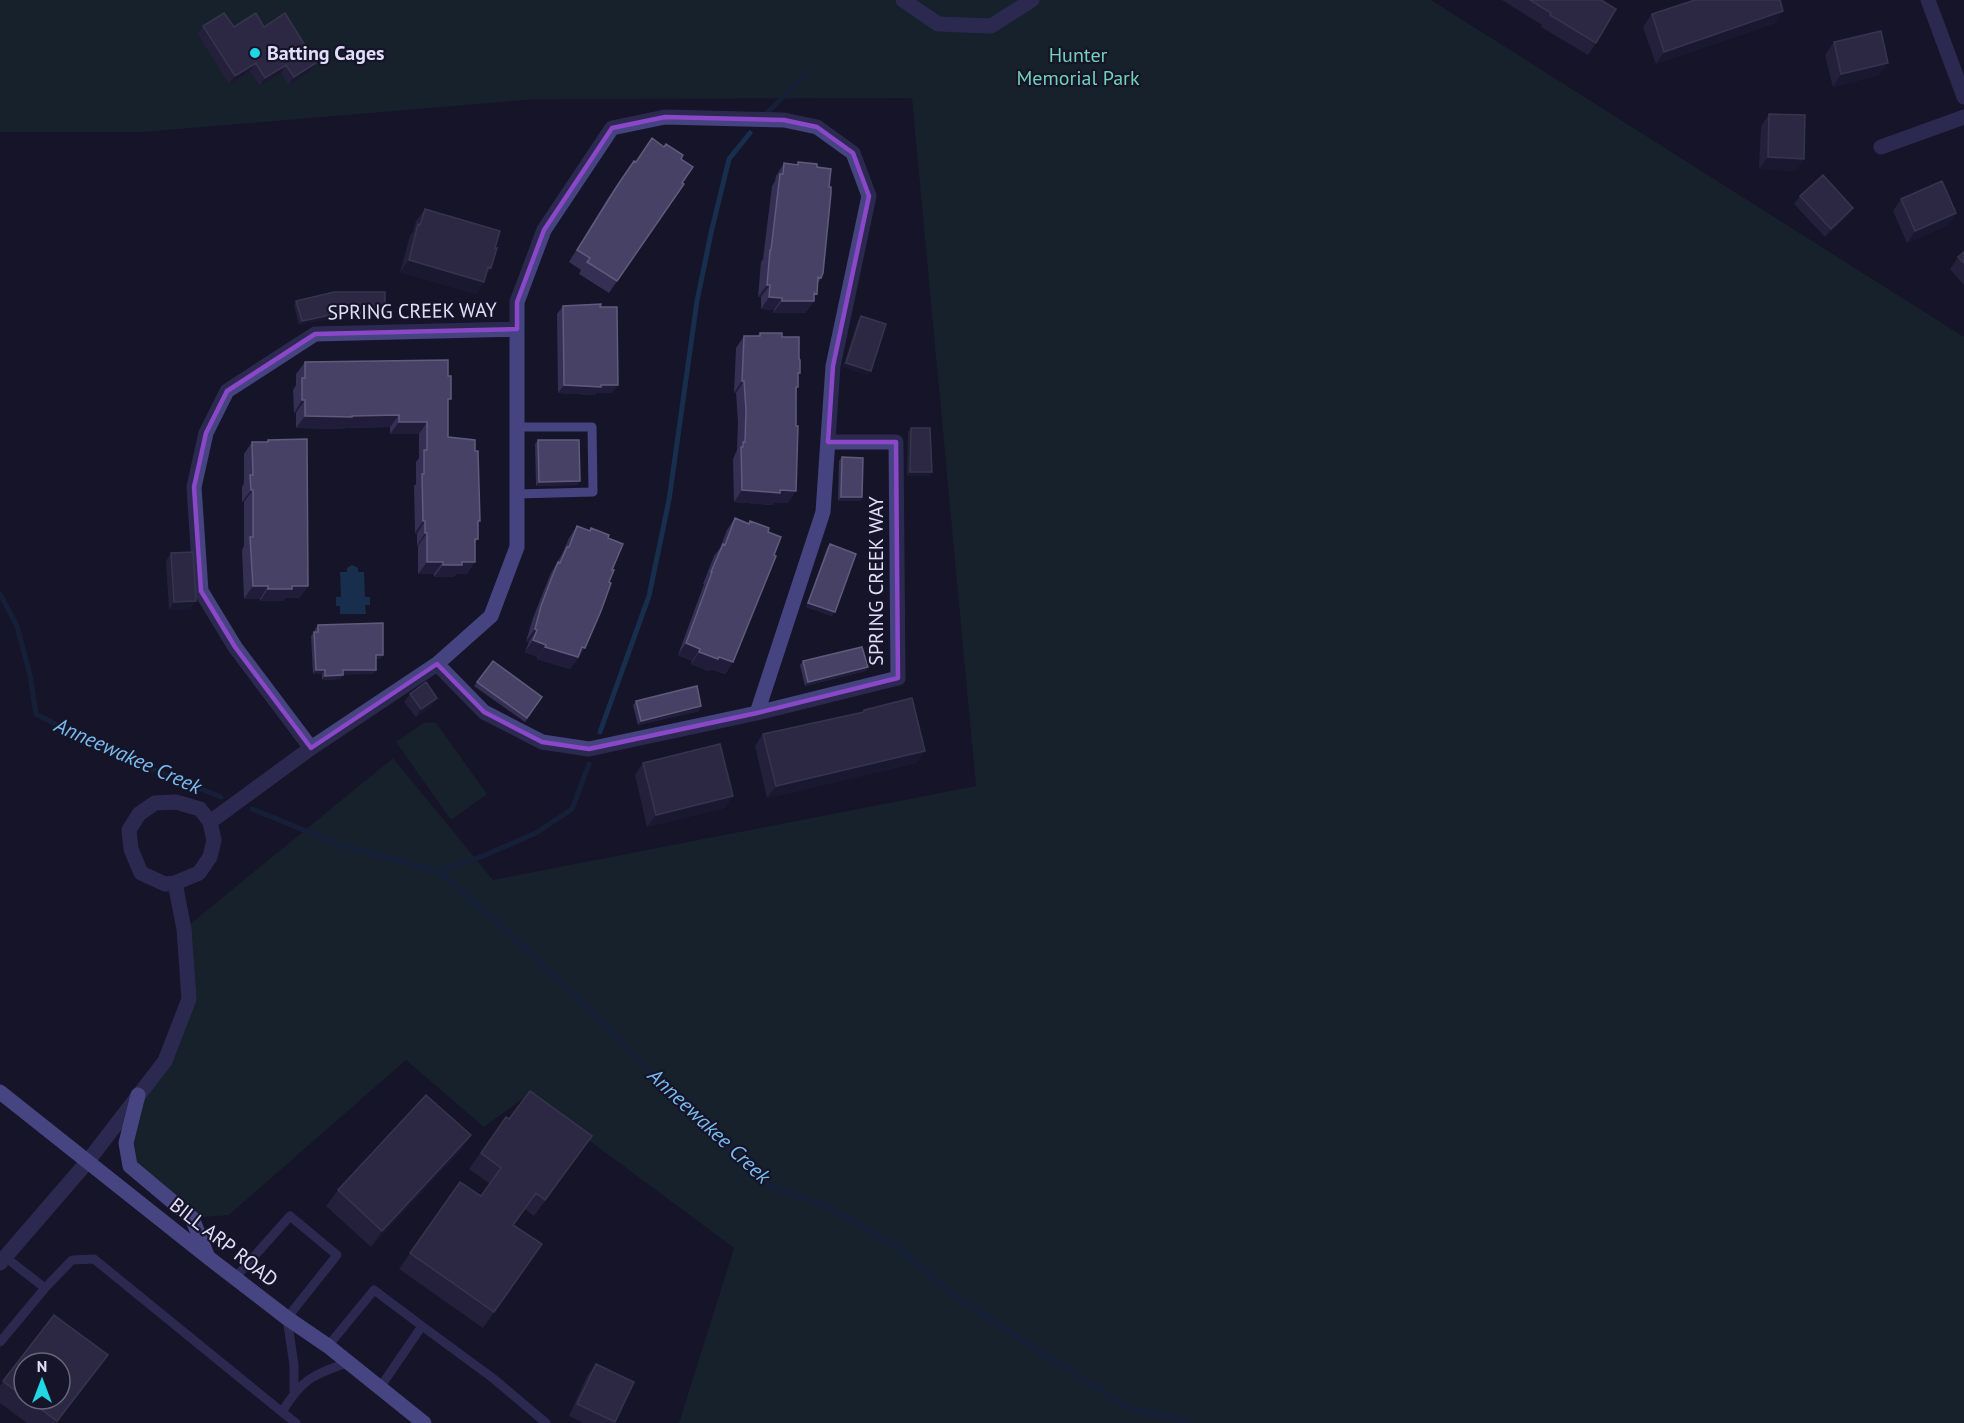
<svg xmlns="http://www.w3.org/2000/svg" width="1964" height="1423" viewBox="0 0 1964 1423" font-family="'PT Sans',sans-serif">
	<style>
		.green { fill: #17312f }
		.water { fill: #182e4d }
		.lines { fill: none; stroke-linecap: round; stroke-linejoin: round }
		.stream { stroke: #182e4d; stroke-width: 5 }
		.service { stroke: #454481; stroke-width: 9 }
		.minor { stroke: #454481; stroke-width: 15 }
		.secondary { stroke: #8182f0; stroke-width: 15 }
		.wall { fill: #352f53; fill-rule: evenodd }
		.shaded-wall { fill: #211c3a }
		.building { fill: #474265; stroke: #605a7c; stroke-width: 1.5 }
		.marked { fill: none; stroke: #8a47c8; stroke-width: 4.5; stroke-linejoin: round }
		.poi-dot { fill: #21d7e4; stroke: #161428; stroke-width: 2 }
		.labels { text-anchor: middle; stroke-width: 4.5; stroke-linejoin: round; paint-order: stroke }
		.poi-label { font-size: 20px; font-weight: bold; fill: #e1defb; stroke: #161428; text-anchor: start }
		.park-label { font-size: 20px; fill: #72d3b8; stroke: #161428 }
		.street-label { font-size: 20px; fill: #e1defb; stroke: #161428 }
		.water-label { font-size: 21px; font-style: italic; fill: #79bcef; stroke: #161428 }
	</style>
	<rect width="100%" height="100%" fill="#161428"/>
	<!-- green -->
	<path class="green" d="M0 0H1431L1964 337V1423H679L734 1248 528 1095 484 1127 406 1060 229 1215 192 1218 130 1166 138 1095 165 1061 189 999 184 929 393 758 493 880 976 786 912 98 536 99 143 132H0Z
		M425 722 436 723 487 794 451 820 396 742Z"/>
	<!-- water -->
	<path class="water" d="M352 565 358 568V572H364L365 597H370V605H365L366 614H340V606H336V597H341L340 572H347V568Z"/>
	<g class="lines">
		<!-- stream -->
		<path class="stream" d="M765 115 809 71
			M0 594 17 626 30 675 36 714 107 751 221 797
			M600 732 649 596 669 500 697 301 711 233 729 159 750 133
			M252 809 343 846 438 871 499 924 590 1010 688 1111 766 1184 825 1206 895 1245 957 1298 1128 1408 1175 1418 1187 1423
			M438 871 481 857 536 833 572 809 589 764"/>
		<!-- service -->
		<path class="service" d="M517 427H592L593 492 517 494
			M5 1257 45 1288 72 1260 94 1259 282 1412C302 1379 312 1375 347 1363
			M235 1278 290 1216 337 1255 287 1318 294 1365V1391
			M422 1326 494 1379 546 1423
			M0 1342 45 1288
			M328 1346 374 1290 422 1326 379 1389
			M282 1412 296 1423"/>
		<!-- minor -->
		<path class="minor" d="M903 0 938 24 991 26 1032 0
			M1928 0 1964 97
			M1881 147 1964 117
			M757 713 898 678 896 442H828
			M311 748 235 647 201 591 194 487 206 433 227 391 315 334 517 329
			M176 802 200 809 210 822 214 840 210 857 199 873 175 883 165 884 141 873 131 849 129 830 139 814 155 803Z
			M210 822 311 748 437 664 491 616 517 547V302L544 230 612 128 665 117 784 120 817 127 853 153 869 196 833 366 823 512 757 713 589 749 542 742 484 712 437 664
			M0 1263 88 1161 165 1061 189 999 184 929 175 883"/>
		<!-- secondary -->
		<path class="secondary" d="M0 1092 209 1258 287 1318 328 1346 424 1423
			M138 1095 126 1143 130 1166 192 1218 207 1255"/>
	</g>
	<!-- wall -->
	<path class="wall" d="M1502 0H1601L1596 43 1588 55 1541 27 1542 25Z
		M1783 11 1775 23 1656 64 1643 27 1652 14Z
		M203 26 234 27H264L310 71 288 85 281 73 260 86 250 71 229 84 198 34Z
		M1834 42 1880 75 1833 87 1825 55Z
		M1769 114 1796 171 1759 169 1761 126Z
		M681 159 682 183 684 184 609 293 579 274 581 270 569 262 608 198 634 161 636 162Z
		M798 162 821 278 818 283 814 301 805 313H773L774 310 761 309V297H758L761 262 763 259 772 186 775 181 776 176 784 163 797 165Z
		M1800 196 1853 208 1848 216 1825 237 1794 204Z
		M1901 199 1956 213 1948 225 1907 243 1893 211Z
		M425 209 495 248 491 268 486 275 484 282 476 294 400 272 410 236 413 232 416 221Z
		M1964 252V285L1950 269 1958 257Z
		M296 301 385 313 382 317H337L299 325 294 305Z
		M563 306 600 307 612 393H596L595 395 558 393 557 314Z
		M861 316 868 375 843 367 858 320Z
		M760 333 782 337 798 376 788 503H774L772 505 734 502 733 459 737 450 738 422 736 393H734L736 348 744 336H757Z
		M305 362 448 402V437L478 525V539L475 542 467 574H456L453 577H434V574H418V546H417V534L415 533 414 486 416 484V462L419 458V434H390V427L345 428 344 429 296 428V413H294L293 390 296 385V374Z
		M911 428 930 476H907L908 432Z
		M268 440 308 586 299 598H285L283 601H260V599H244L242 550 244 546V502H242V487L244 483V454L252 442H266Z
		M538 440 577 485 536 486 535 444Z
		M842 457 862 497 860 501H838L839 461Z
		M735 518 749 523 750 521 733 662 725 674 711 669 709 671 691 664 692 661 678 655 704 584H703L714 556 720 548 727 530Z
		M577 526 589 531 591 528 608 538 612 570 585 648 570 669 537 659 538 657 525 652 529 642 526 641 533 618 550 575 563 552 569 538Z
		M830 544 832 616 806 607 827 548Z
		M171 553 196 601 190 609 169 610 166 561Z
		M318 625 383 655 380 659H376V670L373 674H343L340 679 322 680V674H313L311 636 314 632H315V629Z
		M493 661 542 697 525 722 474 686Z
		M803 661 868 667 865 671 805 686 800 665Z
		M410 694 432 706 416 717 404 702Z
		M636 701 701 706 699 711 638 725 633 705Z
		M864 710 925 751 916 763 767 798 755 746 763 734 862 713Z
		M643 763 733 796 724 808 647 827 635 775Z
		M506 1117 509 1119 581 1152 534 1216 525 1209 513 1225 542 1244 483 1328 399 1269 460 1182 481 1196 490 1184 469 1169Z
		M471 1135 460 1151 371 1247 326 1206 338 1190Z
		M54 1315 108 1355 57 1423H27L0 1403V1386ZM24 1363 60 1399H24Z
		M596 1364 634 1382 615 1423H583L569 1416 587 1376Z"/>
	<!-- shaded-wall -->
	<path class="shaded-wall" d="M1783 11 1775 23 1656 64 1664 52Z
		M256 63 250 71 229 84 235 76Z
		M316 63 310 71 288 85 294 77Z
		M1888 63 1880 75 1833 87 1841 74Z
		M286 65 281 73 260 86 265 78Z
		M1768 157 1804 159 1796 171 1759 169Z
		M1853 208 1848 216 1825 237 1831 229Z
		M1956 213 1948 225 1907 243 1915 231Z
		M409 260 484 282 476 294 400 272Z
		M767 285H770L761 297H758Z
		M814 293 817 294 811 301H814L805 313H773L782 301Z
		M769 297 782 298 774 310 761 309Z
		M340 313H385L382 317H337L299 325 302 321Z
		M846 363 871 371 868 375 843 367Z
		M742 381H744L736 393H734Z
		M564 385H618L612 393H596L595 395 558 393Z
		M302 400H305L296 413H294Z
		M399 415 390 427 345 428 344 429 296 428 305 416Z
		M399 422H427L419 434H390Z
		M910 472H932L930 476H907Z
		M580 481 577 485 536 486 539 482Z
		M251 490H253L244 502H242Z
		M742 490H780L796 491 788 503H774L772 505 734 502Z
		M841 497H862L860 501H838Z
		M423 521H425L417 534 415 533Z
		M425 533H427L418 546H417Z
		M427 562H443L434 574H418Z
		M462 562H475L467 574H456L453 577H434L443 565Z
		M253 586H268L260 599H244Z
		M292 586H308L299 598H285L283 601H260L268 589Z
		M196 601 190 609 169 610 174 602Z
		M808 603 835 612 832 616 806 607Z
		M535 629 537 630 529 642 526 641Z
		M533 640 546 645 538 657 525 652Z
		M686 643 700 649 692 661 678 655Z
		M545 647H582L585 648 570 669 537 659Z
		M699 652 719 657 733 662 725 674 711 669 709 671 691 664Z
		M376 655H383L380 659H373Z
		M868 667 865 671 805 686 808 682Z
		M316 670H325L322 674H313Z
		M343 670H376L373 674 340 675Z
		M343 675 340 679 322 680 325 676Z
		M437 698 432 706 416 717 421 709Z
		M701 706 699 711 638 725 641 721Z
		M925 751 916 763 767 798 776 786Z
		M733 796 724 808 647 827 656 815Z
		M471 1135 460 1151 371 1247 382 1231Z
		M108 1355 57 1423H56Z"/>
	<!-- building -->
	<path class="building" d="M1530 0H1601L1616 9 1596 43 1550 15 1551 13Z
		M1695 0H1780L1783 11 1664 52 1652 14Z
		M224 13 234 27 256 13 264 27 285 13 316 63 294 77 286 65 265 78 256 63 235 76 203 26Z
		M1881 31 1888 63 1841 74 1834 42Z
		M1769 114 1805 115 1804 159 1768 157Z
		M652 138 664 147 666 144 683 155 681 159 693 167 682 183 684 184 617 281 587 262 590 258 577 250 617 186 634 161 636 162Z
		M798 162 817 164V167L831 169 829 187H831V193L823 273 821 278 818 277 817 294 814 293V301H782V298L769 297 770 285H767L770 250H771L780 174H783L784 163 798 165Z
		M1823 175 1853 208 1831 229 1800 196Z
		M1942 181 1956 213 1915 231 1901 199Z
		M425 209 500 231 495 248H497L491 268 488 267 484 282 409 260 418 224 420 225Z
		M1964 252V263L1958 257Z
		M334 292H385V313H340L302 321 296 301Z
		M601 304 600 307H617L618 385H601V387L564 385 563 306Z
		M861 316 886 324 871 371 846 363Z
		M760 333H782V337H799V359L800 360V373H798V387H796V426H798L796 491 780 490V493L742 490 741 447H743V442H745L746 410 744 381H742L744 336H760Z
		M448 360V376H451V399H448V437L475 440V451H478L480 521H478V539H475V562H462V565H443V562H427V533H425V521H423L422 474H424V450H427V422H399V415L352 416V417L305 416V400H302V378H305V362Z
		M911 428H930L932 472H910Z
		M307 439 308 586H292V589H268V586H253L250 537H253V490H251L250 475H253L252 442H268V440Z
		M538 440H579L580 481 539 482Z
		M842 457 863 458 862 497H841Z
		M735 518 749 524 750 521 769 528 768 532 781 537 774 555 776 556 733 662 719 657 718 659 699 652 700 649 686 643 712 572H711L723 544 725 545Z
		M577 526 590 531 591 528 609 535 608 538 623 544 612 570H614L609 582 611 583 601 611 585 648 582 647 578 657 545 647 546 645 533 640 537 630 535 629 541 606 552 577 558 562 560 563 567 547H569Z
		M830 544 856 554 835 612 808 603Z
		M193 552 196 601 174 602 171 553Z
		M383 623V655H376V670H343V675L325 676V670H316L314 632H318V625Z
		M862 647 868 667 808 682 803 661Z
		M493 661 542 697 527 718 477 682Z
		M426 682 437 698 421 709 410 694Z
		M697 686 701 706 641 721 636 701Z
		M912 698 925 751 776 786 763 734 864 712V710Z
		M720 744 733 796 656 815 643 763Z
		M530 1091 592 1136 545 1200 536 1193 513 1225 542 1244 494 1312 410 1253 460 1182 481 1196 501 1168 481 1153 506 1117 509 1119Z
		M426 1095 471 1135 382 1231 338 1190Z
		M54 1315 108 1355 57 1421 27 1399H60V1363H24V1397L3 1381Z
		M596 1364 634 1382 615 1422 577 1404Z"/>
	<!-- marked area -->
	<path d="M0 0H1964V1423H0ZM665 117 784 120 817 127 853 153 869 196 833 366 828 442H896L898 678 757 713 589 749 542 742 484 712 437 664 311 748 235 647 201 591 194 487 206 433 227 391 315 334 517 329V302L544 230 612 128Z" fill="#161428" fill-opacity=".55" fill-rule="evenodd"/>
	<path class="marked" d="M665 117 784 120 817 127 853 153 869 196 833 366 828 442H896L898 678 757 713 589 749 542 742 484 712 437 664 311 748 235 647 201 591 194 487 206 433 227 391 315 334 517 329V302L544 230 612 128Z"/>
	<!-- markers -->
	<circle class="poi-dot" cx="255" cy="53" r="6"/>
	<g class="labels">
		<!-- poi labels -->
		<g class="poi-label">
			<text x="267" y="60">Batting Cages</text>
		</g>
		<!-- park labels -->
		<g class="park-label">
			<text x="1078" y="62">Hunter<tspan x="1078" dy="23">Memorial Park</tspan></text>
		</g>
		<!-- street labels -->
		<g class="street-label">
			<text transform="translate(412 311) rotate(-1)" y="7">SPRING CREEK WAY</text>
			<text transform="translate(876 581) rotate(-90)" y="7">SPRING CREEK WAY</text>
			<text transform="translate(224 1242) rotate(38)" y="7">BILL ARP ROAD</text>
		</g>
		<!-- water labels -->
		<g class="water-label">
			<text transform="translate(128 756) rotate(24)" y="7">Anneewakee Creek</text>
			<text transform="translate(709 1126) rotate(43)" y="7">Anneewakee Creek</text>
		</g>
	</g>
	<!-- north arrow -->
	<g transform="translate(42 1381)"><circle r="28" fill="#161428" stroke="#67657c" stroke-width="1.5"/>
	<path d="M0-4.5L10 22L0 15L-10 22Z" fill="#21d7e4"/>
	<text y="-9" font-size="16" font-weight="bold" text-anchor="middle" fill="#e1defb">N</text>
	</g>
</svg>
